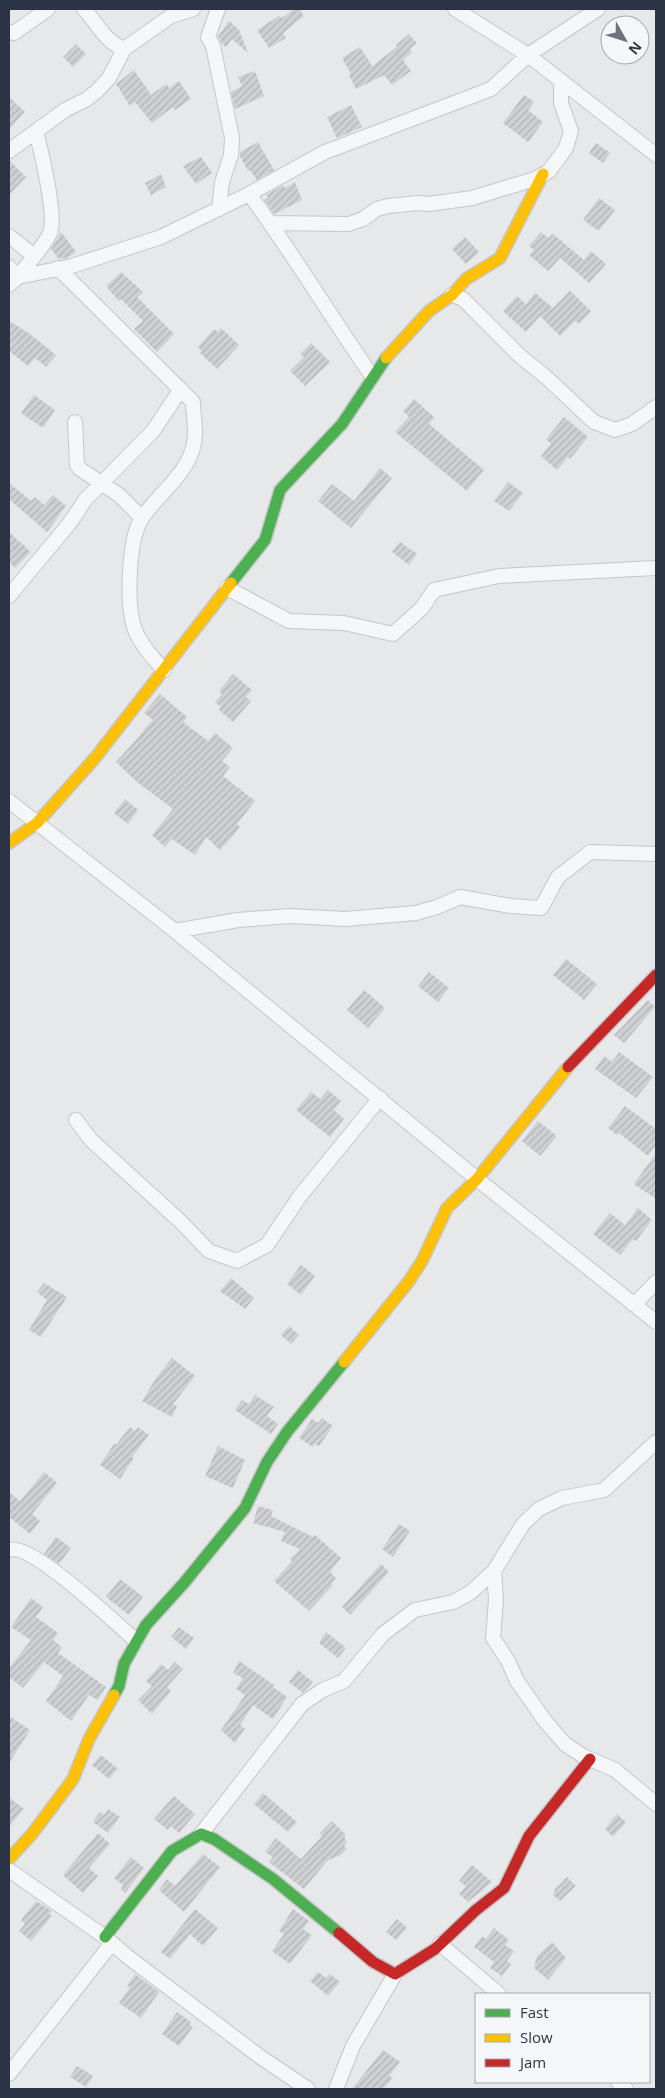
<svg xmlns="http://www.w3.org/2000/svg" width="665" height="2098" viewBox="0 0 665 2098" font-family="'Open Sans',sans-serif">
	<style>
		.building { fill: url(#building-hatch) }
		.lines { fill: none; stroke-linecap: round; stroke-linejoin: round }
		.street-casing { stroke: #c4c6c8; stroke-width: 16 }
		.fast-casing { stroke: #c4c6c8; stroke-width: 14 }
		.slow-casing { stroke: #c4c6c8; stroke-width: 14 }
		.jam-casing { stroke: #c4c6c8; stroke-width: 14 }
		.street { stroke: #f5f6f7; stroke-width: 14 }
		.fast { stroke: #4caf50; stroke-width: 11 }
		.slow { stroke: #ffc107; stroke-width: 11 }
		.jam { stroke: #c62828; stroke-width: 11 }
	</style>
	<defs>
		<pattern id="building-hatch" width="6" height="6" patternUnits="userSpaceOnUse" patternTransform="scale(1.25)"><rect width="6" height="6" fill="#ced0d3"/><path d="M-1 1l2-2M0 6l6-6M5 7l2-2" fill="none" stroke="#b1b3b6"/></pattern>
	</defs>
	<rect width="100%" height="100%" fill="#e6e8ea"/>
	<!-- building -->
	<path class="building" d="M294 9H299L304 16 283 33 286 38 269 48 257 30 279 16 282 18Z
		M229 21 239 30 248 53 232 39 226 47 222 44 218 36Z
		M409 34 417 43 410 49 412 52 403 60 411 71 392 85 384 75 356 89 349 75 351 74 342 58 360 47 372 66 397 47 396 45Z
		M76 44 86 54 73 67 63 57Z
		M134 70 151 95 166 84 169 88 179 81 191 99 175 110 173 107 152 123 135 102 130 106 116 84Z
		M255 71 264 96 235 109 231 92 242 86 238 77Z
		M524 95 534 102 528 110 543 122 528 142 503 123Z
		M9 97 25 112 9 129Z
		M351 105 362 127 337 138 327 117Z
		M258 142 274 170 257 180 250 170 248 171 240 156V152Z
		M596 143 610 153 603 163 589 153Z
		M201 157 212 173 196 184 183 166Z
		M9 160 26 177 9 195Z
		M161 174 166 187 151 195 145 183Z
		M295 182 302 200 274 214 264 200 268 198 266 195 283 185 285 188Z
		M599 198 615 210 599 231 583 220Z
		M61 232 76 252 67 258 59 259 51 249Z
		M541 232 548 238 553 234 584 260 591 251 606 264 589 283 560 258 548 271 529 255 534 250 529 246Z
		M465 237 479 252 466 264 452 249Z
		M121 272 143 292 137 297 174 334 157 352 134 329 143 321 121 299 119 301 106 286Z
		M570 291 591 311 579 324 575 321 560 336 540 316 526 332 503 311 517 296 526 304 535 293 553 308Z
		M9 321 30 334 56 355 46 367 35 358 28 366 9 351Z
		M221 328 239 345 217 369 200 353 202 351 198 347 214 329 218 332Z
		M311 343 330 362 305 386 290 371 304 357 300 354Z
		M34 395 55 410 43 428 21 413Z
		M414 399 435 418 429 424 484 470 467 491 395 432 409 417 403 411Z
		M564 417 588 437 570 459 568 457 557 470 541 456 551 444 546 439Z
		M380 468 392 478 351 528 318 501 332 484 354 501Z
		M508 482 523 493 509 511 494 501Z
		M9 483 31 501 35 497 44 505 53 495 66 506 47 532 9 499Z
		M9 532 31 552 15 568 9 562Z
		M400 542 417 554 409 565 392 552Z
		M233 674 252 690 246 697 251 701 233 722 219 710 221 707 215 702 222 694 219 691Z
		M160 694 187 717 183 722 208 741 215 733 233 748 222 761 230 767 223 776 255 801 237 824 240 827 234 835 220 850 206 837 195 855 172 839 165 847 152 835 173 809 137 782 116 762 144 731 143 730 153 720 144 713Z
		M125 799 138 810 128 824 114 813Z
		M566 959 597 984 584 1000 553 975Z
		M429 972 449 988 438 1002 418 986Z
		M364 990 385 1008 368 1028 347 1010Z
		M648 1000 655 1007 624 1043 614 1035Z
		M619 1052 653 1077 636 1098 595 1069 604 1056 612 1062Z
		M328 1090 341 1101 334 1110 344 1119 330 1137 296 1110 311 1092 320 1099Z
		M625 1106 656 1129V1145L648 1156 619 1133 617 1135 608 1128Z
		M538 1121 557 1136 540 1156 522 1141Z
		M656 1153V1199L634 1184Z
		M638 1208 652 1220 636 1241 633 1239 620 1255 593 1234 610 1213 625 1225Z
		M301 1265 315 1276 301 1295 287 1284Z
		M231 1278 254 1298 245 1309 220 1291Z
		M44 1283 67 1297 41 1337 29 1330 47 1300 37 1292Z
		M289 1326 299 1335 291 1344 281 1335Z
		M172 1358 195 1376 173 1404 177 1406 172 1417 142 1401 156 1378Z
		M255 1395 274 1407 267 1416 278 1424 271 1434 235 1410 242 1400 249 1404Z
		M322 1418 333 1426 319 1446 315 1444 313 1447 299 1438 312 1419 318 1423Z
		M130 1427 135 1431 138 1427 149 1435 132 1457 134 1458 120 1479 100 1465 114 1444 116 1445Z
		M218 1446 245 1460 233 1488 205 1476Z
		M44 1472 57 1483 32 1514 40 1521 30 1534 9 1517V1492L20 1501Z
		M258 1506 273 1510 271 1516 313 1537 315 1535 341 1558 330 1572 336 1578 331 1584 333 1585 309 1611 274 1581 292 1561 290 1559 300 1549 281 1541 285 1532 253 1523Z
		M399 1524 410 1531 393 1557 382 1549Z
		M56 1537 71 1548 59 1564 44 1554Z
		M381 1564 389 1572 350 1615 342 1607Z
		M120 1579 143 1597 129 1615 106 1597Z
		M31 1598 43 1607 36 1617 58 1633 53 1640 62 1647 58 1653 106 1687 98 1700 89 1695 71 1721 46 1701 63 1676 44 1662 23 1688 9 1677V1668L31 1640 11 1627Z
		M179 1627 194 1638 186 1649 171 1637Z
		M326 1632 346 1648 338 1658 319 1643Z
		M239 1661 274 1685 273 1687 287 1697 273 1719 253 1705 240 1725 245 1729 235 1743 221 1730 245 1695 236 1689 243 1678 233 1673Z
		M175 1662 183 1669 167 1687 171 1691 152 1714 138 1700 152 1686 146 1681 161 1664 168 1670Z
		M298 1670 313 1682 303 1693 289 1682Z
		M9 1716 30 1730 9 1763Z
		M101 1755 118 1769 109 1779 92 1765Z
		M263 1793 297 1822 288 1832 254 1804Z
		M174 1796 195 1814 179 1833 171 1826 168 1830 154 1819Z
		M9 1797 24 1809 9 1827Z
		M108 1809 120 1817 108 1833 93 1822 100 1812 104 1815Z
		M617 1814 626 1822 613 1837 605 1829Z
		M332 1821 346 1835 344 1838 347 1841 344 1846 347 1848 341 1855 328 1860 304 1889 269 1862 273 1857 265 1852 276 1838 301 1859 322 1836 320 1833Z
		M98 1833 110 1844 89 1868 98 1876 83 1893 63 1875Z
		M203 1854 220 1867 184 1912 159 1890 167 1879 175 1886Z
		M131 1857 144 1868 125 1893 121 1889 123 1885 114 1878Z
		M472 1865 492 1882 468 1902 459 1894 466 1886 459 1881Z
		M567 1877 576 1886 560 1901 553 1895 555 1889Z
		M36 1901 52 1911 49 1914 52 1916 31 1941 19 1931 25 1924 21 1920Z
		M195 1909 218 1928 203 1946 190 1934 170 1959 161 1952Z
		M293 1909 309 1921 303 1929 312 1935 290 1964 272 1951 284 1934 279 1931Z
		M397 1919 407 1928 396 1940 386 1932Z
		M494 1928 509 1940 505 1945 514 1951 507 1961 511 1964 502 1976 490 1968 494 1962 474 1947 482 1936 486 1939Z
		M552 1942 566 1958 548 1980 534 1968 537 1956Z
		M318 1972 326 1978 330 1974 340 1982 328 1996 310 1981Z
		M135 1974 159 1992 141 2018 119 2003 130 1987 127 1986Z
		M177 2012 191 2022 189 2024 193 2027 179 2046 162 2034Z
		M383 2050 400 2062 389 2076 393 2078 383 2089H352Z
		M77 2066 93 2076 86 2087 70 2077Z"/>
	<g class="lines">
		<!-- street casing -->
		<g class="street-casing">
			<path id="street" d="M84 9C98 24 104 41 124 49
				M218 9 208 37 213 46 232 138 231 155 222 182 219 209
				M455 9 528 55 656 155
				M9 32 14 33 48 9
				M9 151 65 110 87 99 97 91 109 78 124 49 171 16 193 9
				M249 194C293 253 330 316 372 376
				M271 223 349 224 363 219 377 209 388 206 418 203 429 204 472 198 535 179 549 171 566 148 571 131 561 103V81
				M9 236 33 255
				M9 267 18 277C27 264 44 247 50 233 57 218 41 150 36 131
				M58 268 193 402C193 415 197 430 194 443 189 473 158 494 142 518 128 539 126 606 135 630 141 645 153 658 164 670
				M9 285 18 277 72 266 161 237 249 194 325 152 491 89 528 55 598 9
				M452 295 463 299 520 356 546 377 594 422 615 430 632 424 656 407
				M75 422 77 465 80 469 119 495 142 518
				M227 588 289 621 344 623 393 634 422 608 434 590 499 576 656 568
				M9 596 69 524 86 499 153 431 181 389
				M9 801 175 931 477 1179 656 1322
				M175 931 238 920 290 916 345 919 416 913 437 907 460 897 511 906 541 908 558 877 590 852 656 854
				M76 1120 91 1140 181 1222 202 1244 209 1251 237 1261 267 1245 300 1196 380 1098
				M634 1305 656 1282
				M9 1550C31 1542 117 1624 136 1641
				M494 1571 496 1600 493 1638 508 1661 517 1681 545 1721 565 1744 583 1756 615 1770 656 1804
				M201 1834 302 1704 323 1690 344 1681 383 1634 415 1610 453 1602 470 1593 494 1571 523 1524 539 1509 562 1498 604 1490 656 1442
				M9 1870 105 1937 128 1957 259 2056 308 2089
				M440 1944 499 1994
				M9 2074 112 1943
				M618 2082 626 2089
				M336 2089 353 2046 395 1974"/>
		</g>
		<!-- fast casing -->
		<g class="fast-casing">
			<path id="fast" d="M231 583 265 540 280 490 342 424 386 358
				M114 1695 119 1686 124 1664 146 1625 184 1583 245 1508 267 1462 287 1432 344 1362
				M105 1937 172 1851 201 1834 214 1839 273 1879 339 1933"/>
		</g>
		<!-- slow casing -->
		<g class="slow-casing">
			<path id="slow" d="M386 358 429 311 452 295 466 279 500 258 543 174
				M9 843 37 823 95 758 231 583
				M344 1362 409 1281 422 1261 447 1208 477 1179 568 1067
				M9 1859 32 1834 73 1779 89 1739 114 1695"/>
		</g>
		<!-- jam casing -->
		<g class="jam-casing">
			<path id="jam" d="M568 1067 656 975
				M339 1933 373 1962 395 1974 435 1949 476 1910 504 1888 529 1836 590 1759"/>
		</g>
		<!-- street -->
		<use href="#street" class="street"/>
		<!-- fast -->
		<use href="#fast" class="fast"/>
		<!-- slow -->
		<use href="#slow" class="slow"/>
		<!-- jam -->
		<use href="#jam" class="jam"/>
	</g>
	<!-- border -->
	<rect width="665" height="2098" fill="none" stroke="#2b3445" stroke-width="20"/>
	<!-- legend -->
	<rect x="475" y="1993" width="175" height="90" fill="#f4f6f9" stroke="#a4a8b1"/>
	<rect x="485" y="2009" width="25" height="8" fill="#4caf50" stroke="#a4a8b1"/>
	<text x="520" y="2018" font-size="15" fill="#2b3445">Fast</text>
	<rect x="485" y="2034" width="25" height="8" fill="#ffc107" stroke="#a4a8b1"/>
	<text x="520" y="2043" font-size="15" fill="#2b3445">Slow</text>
	<rect x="485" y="2059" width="25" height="8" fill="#c62828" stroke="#a4a8b1"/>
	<text x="520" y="2068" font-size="15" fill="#2b3445">Jam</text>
	<!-- north arrow -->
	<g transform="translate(625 40) rotate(129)"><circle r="24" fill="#f4f6f9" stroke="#a4a8b1"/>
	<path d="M0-4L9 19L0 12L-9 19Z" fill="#6c737f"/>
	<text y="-8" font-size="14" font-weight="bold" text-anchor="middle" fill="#2b3445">N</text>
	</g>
</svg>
